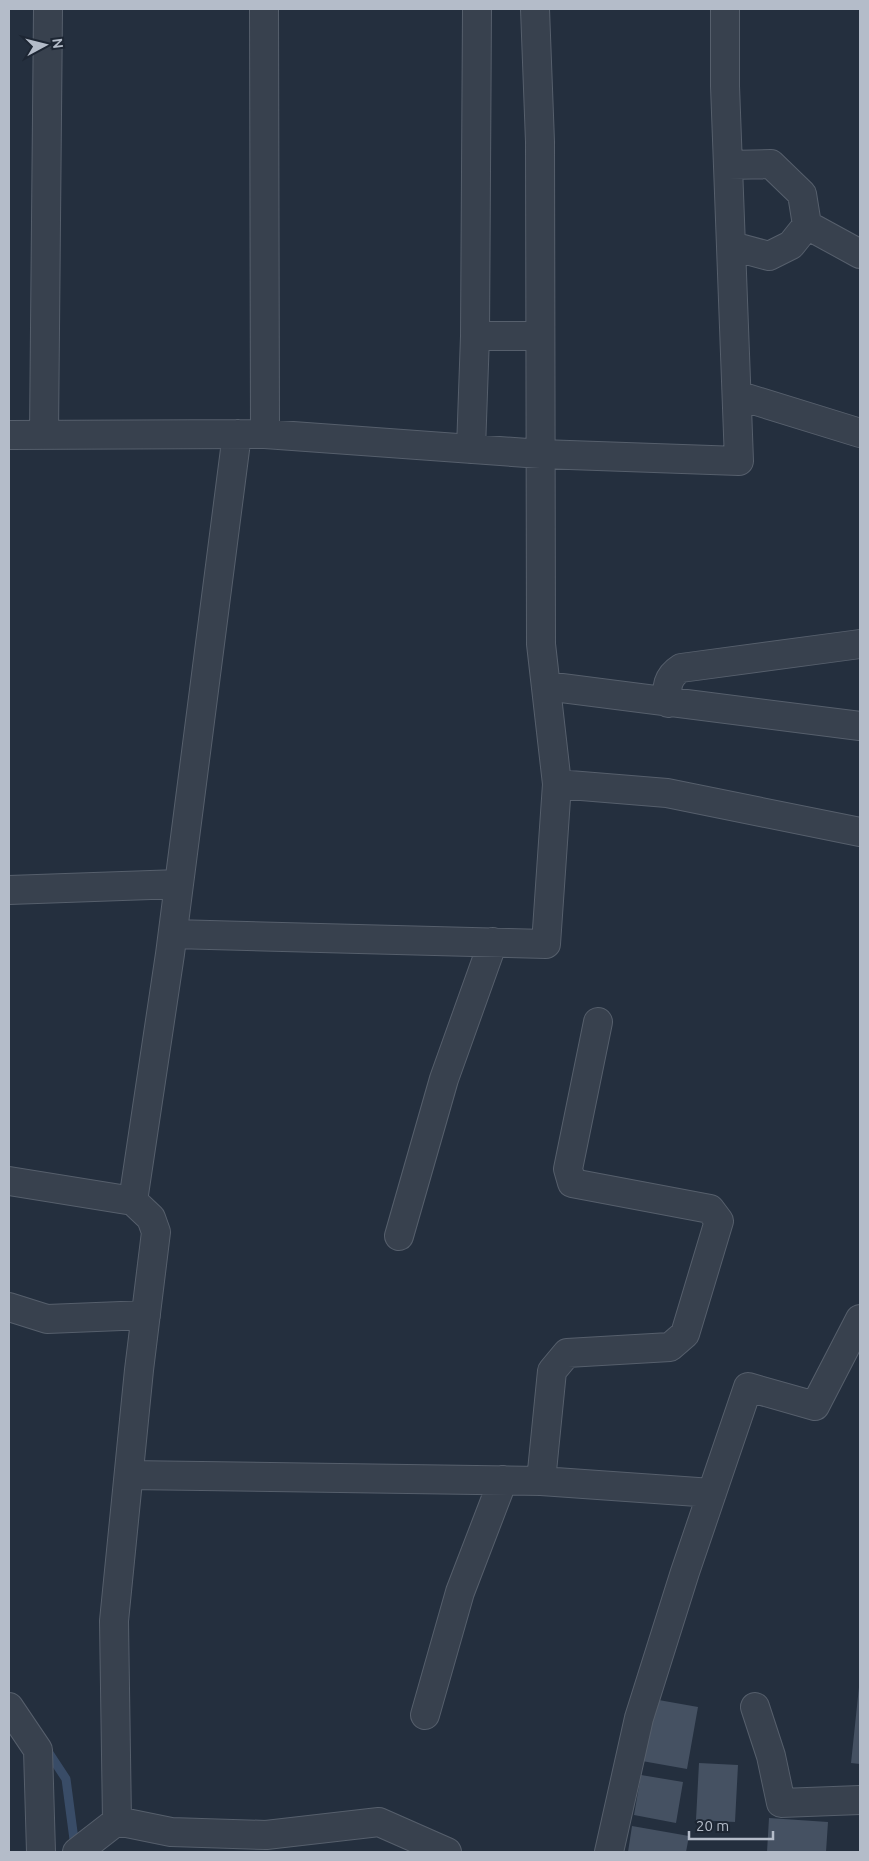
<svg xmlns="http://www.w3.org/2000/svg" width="869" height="1861" viewBox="0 0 869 1861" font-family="Ubuntu,sans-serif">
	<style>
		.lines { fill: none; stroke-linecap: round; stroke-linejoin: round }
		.stream { stroke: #394c67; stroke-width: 9 }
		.building { fill: #455162 }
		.minor-casing { stroke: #565f6c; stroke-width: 30 }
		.minor { stroke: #38414e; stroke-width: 28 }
	</style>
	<rect width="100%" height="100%" fill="#242f3e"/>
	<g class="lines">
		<!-- stream -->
		<path class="stream" d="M45 1747 66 1779 75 1847"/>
	</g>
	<!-- building -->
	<path class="building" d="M859 1687H860V1764L851 1763Z
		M653 1699 698 1707 687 1769 642 1761Z
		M699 1763 738 1765 735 1822 696 1820Z
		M641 1775 683 1782 676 1823 634 1815Z
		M769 1818 828 1822 826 1852H767Z
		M632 1826 689 1836 686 1852H628Z"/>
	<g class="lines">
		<!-- minor casing -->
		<g class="minor-casing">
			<path id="minor" d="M264 9 265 434
				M535 9 540 142 541 644 557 784 667 793 860 832
				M728 165 771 164 802 194 807 225 860 254
				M732 246 769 256 791 245 807 225
				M475 336H540
				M737 395 860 433
				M9 435 265 434 541 454 739 461 725 86V9
				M44 435 48 9
				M471 449 475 336 477 9
				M546 686 860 726
				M668 703C666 687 667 677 681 668L860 644
				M9 890 179 884
				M173 934 546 944 557 784
				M9 1181 133 1201
				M399 1236 444 1079 493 942
				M9 1307 47 1319 146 1315
				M129 1475 541 1481 712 1493
				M541 1481 552 1371 567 1353 670 1347 685 1334 719 1221 710 1209 572 1183 568 1169 598 1022
				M9 1707 38 1750 41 1852
				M755 1707 771 1756 781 1803 860 1800
				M425 1715 460 1592 503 1480
				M117 1821 171 1832 266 1835 379 1822 447 1852
				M77 1852 117 1821 114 1621 139 1370 156 1232 151 1218 133 1201 170 954 237 434
				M609 1852 639 1718 685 1572 748 1387 815 1406 860 1319"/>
		</g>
		<!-- minor -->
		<use href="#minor" class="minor"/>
	</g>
	<!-- border -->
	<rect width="869" height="1861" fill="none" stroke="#b4bcc9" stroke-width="20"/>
	<!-- north arrow -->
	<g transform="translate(45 45) rotate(83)" stroke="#1d2633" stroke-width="4" paint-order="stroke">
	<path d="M0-4L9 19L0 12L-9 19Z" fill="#b4bcc9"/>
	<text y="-8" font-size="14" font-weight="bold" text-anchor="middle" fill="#b4bcc9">N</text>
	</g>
	<!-- scale -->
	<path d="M689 1831v8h84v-8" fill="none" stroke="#b4bcc9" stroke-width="2.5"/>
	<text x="696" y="1831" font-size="15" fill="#b4bcc9" stroke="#1d2633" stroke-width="4" paint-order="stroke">20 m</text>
</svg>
